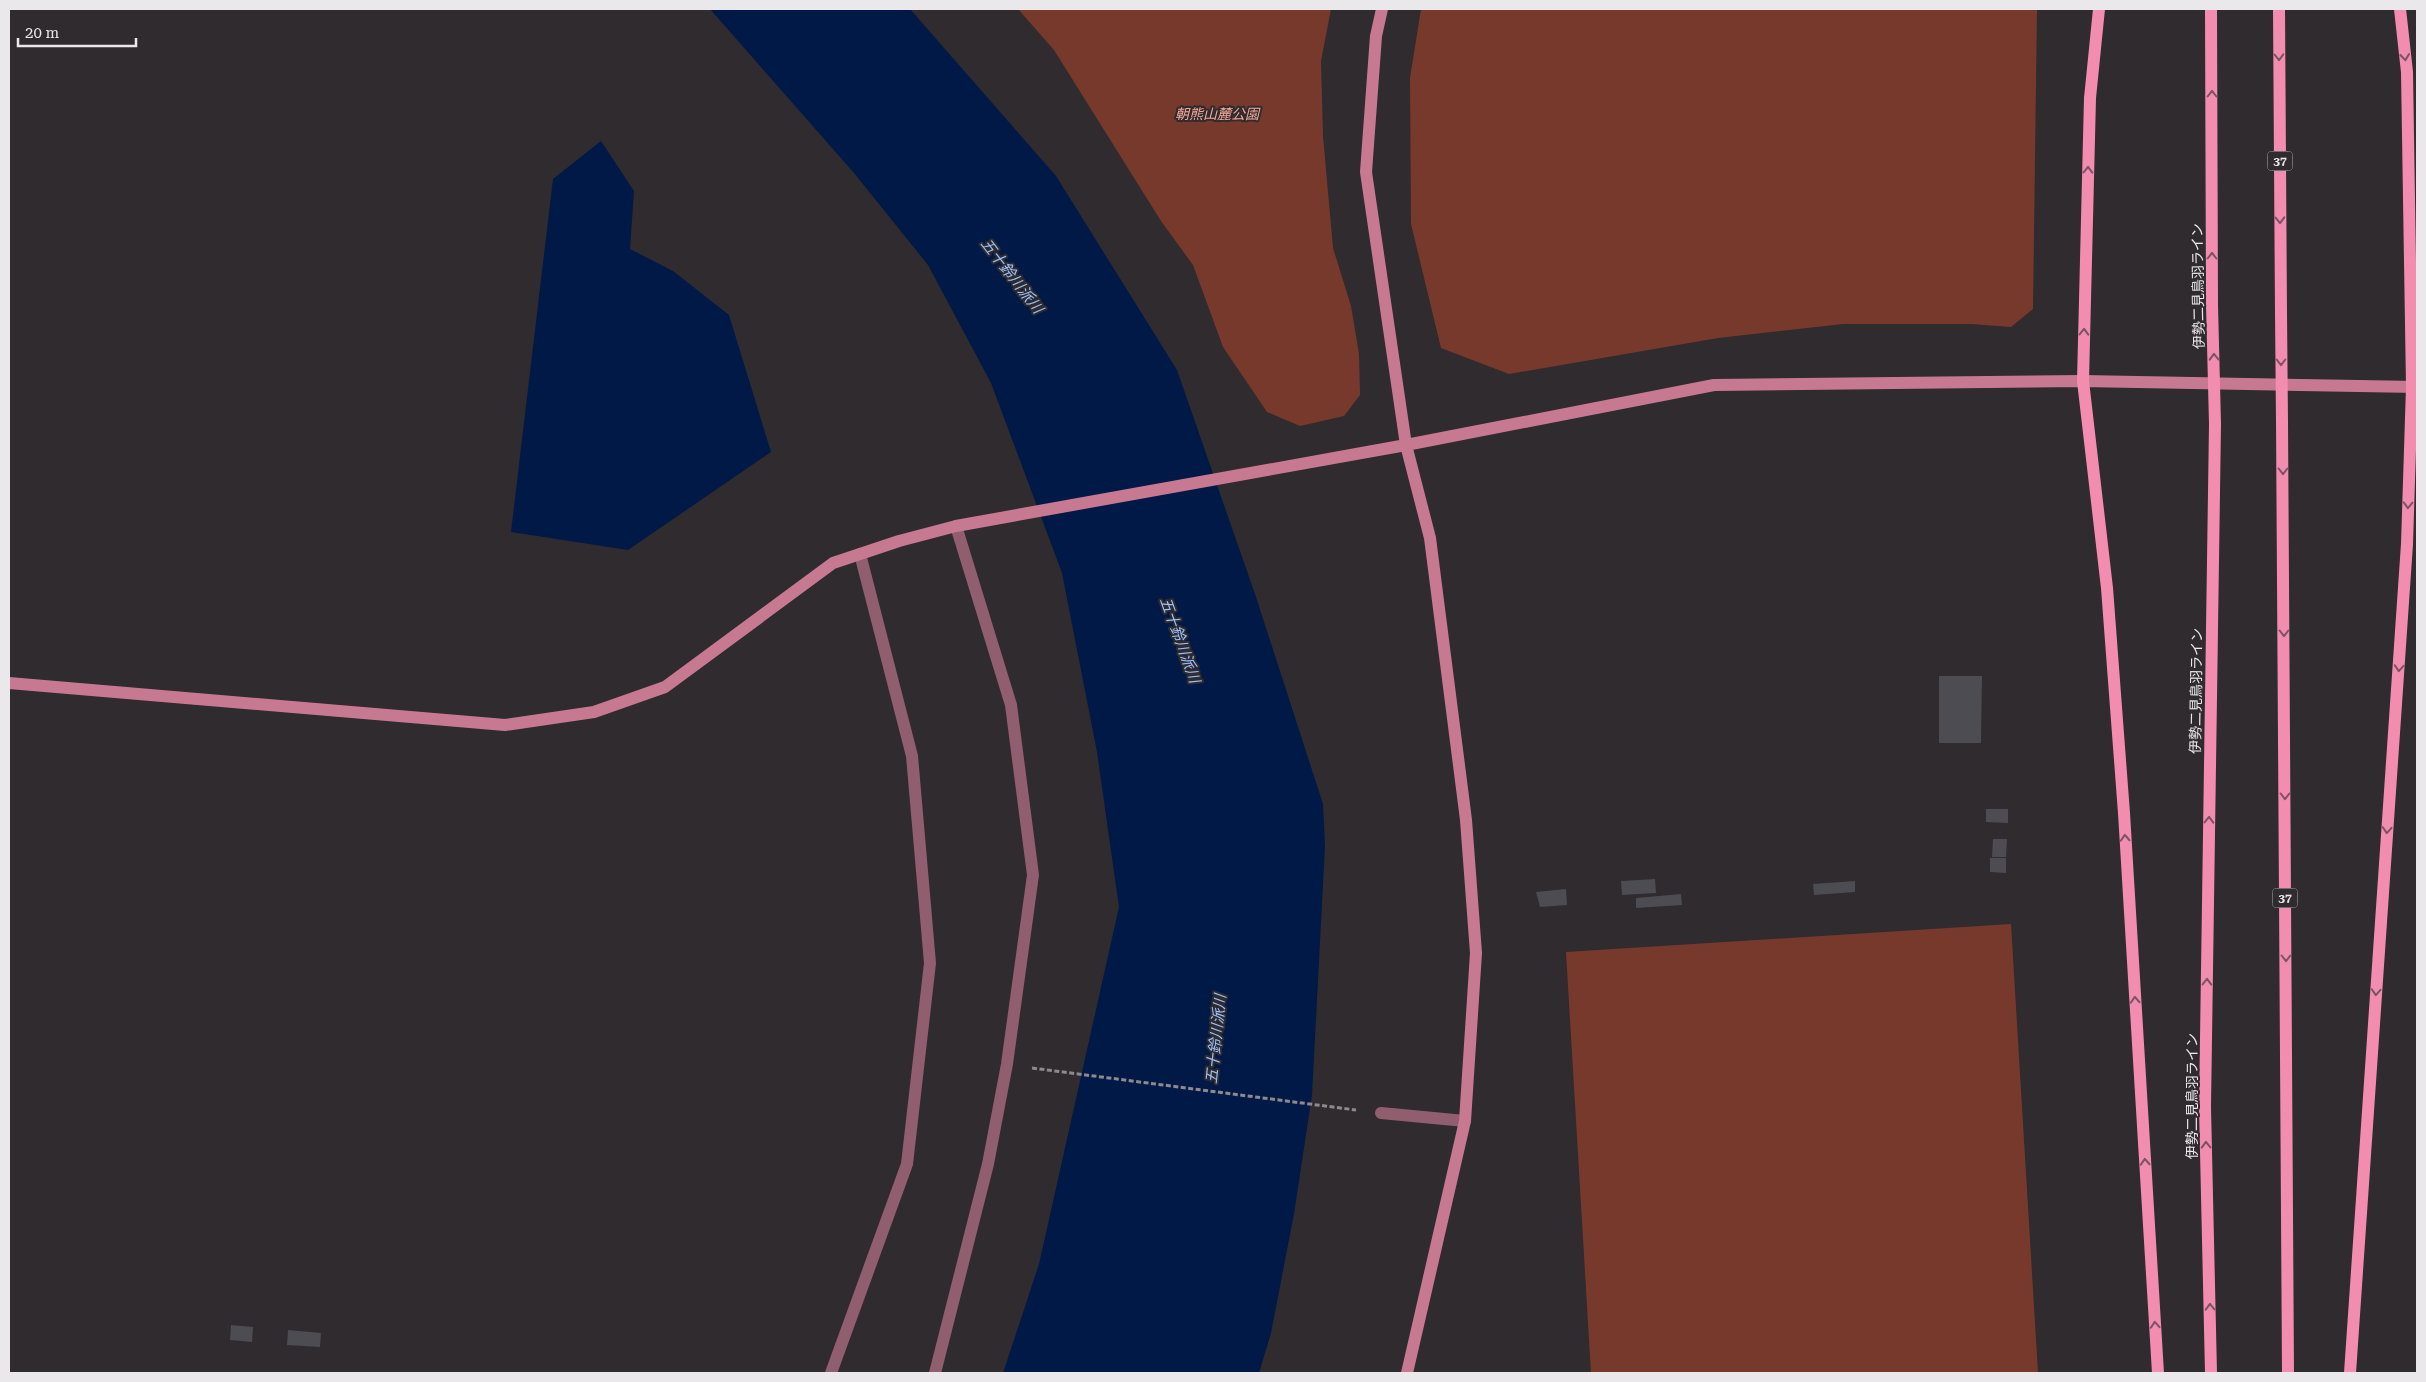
<svg xmlns="http://www.w3.org/2000/svg" width="2426" height="1382" viewBox="0 0 2426 1382" font-family="'Roboto Serif','Noto Sans JP',serif">
	<style>
		.green { fill: #78392d }
		.water { fill: #001946 }
		.building { fill: #4d4c52 }
		.lines { fill: none; stroke-linecap: round; stroke-linejoin: round }
		.path { stroke: #8d898d; stroke-width: 3; stroke-dasharray: 5 2.5; stroke-linecap: butt }
		.lane { stroke: #905e6e; stroke-width: 12 }
		.street { stroke: #905e6e; stroke-width: 12 }
		.secondary { stroke: #c87992; stroke-width: 12 }
		.primary { stroke: #f38daf; stroke-width: 12 }
		.primary-bridge { stroke: #f38daf; stroke-width: 12 }
		.oneway { stroke: #7d5262 }
		.labels { text-anchor: middle; stroke-width: 4; stroke-linejoin: round; paint-order: stroke }
		.shield { fill: #2f2b2f; stroke: #b3afb3; stroke-width: 1 }
		.shield-label { font-size: 12px; font-weight: bold; fill: #ebe8eb }
		.park-label { font-size: 14px; font-style: italic; fill: #f6a796; stroke: #2f2b2f }
		.street-label { font-size: 14px; fill: #ebe8eb; stroke: #2f2b2f }
		.water-label { font-size: 15px; font-style: italic; fill: #9bc1ff; stroke: #2f2b2f }
	</style>
	<rect width="100%" height="100%" fill="#2f2b2f"/>
	<!-- green -->
	<path class="green" d="M1018 9H1331L1321 61 1323 136 1333 248 1351 306 1359 354 1360 395 1344 416 1300 426 1267 412 1223 347 1193 265 1161 221 1054 50Z
		M1421 9H2037L2033 309 2011 327 1971 324H1843L1718 338 1509 374 1441 348 1411 224 1410 78Z
		M2011 924 2038 1373H1591L1566 952Z"/>
	<!-- water -->
	<path class="water" d="M710 9H910L1056 176 1177 370 1256 597 1323 804 1325 846 1312 1095 1294 1214 1271 1333 1259 1373H1003L1039 1264 1119 907 1097 752 1062 573 991 383 928 265 854 173Z
		M601 141 634 191 630 249 673 271 729 315 771 452 628 550 511 532 553 179Z"/>
	<!-- building -->
	<path class="building" d="M1939 676H1982L1981 743H1939Z
		M1986 809H2008V823L1986 822Z
		M1993 839H2007L2006 857H1992Z
		M1990 858H2006V873L1990 872Z
		M1655 879 1656 893 1622 895 1621 881Z
		M1855 881V892L1814 895 1813 884Z
		M1566 889 1567 905 1540 907 1536 892Z
		M1681 894 1682 905 1636 908V898Z
		M231 1325 253 1327 252 1342 230 1340Z
		M288 1330 321 1333 320 1347 287 1345Z"/>
	<g class="lines">
		<!-- path -->
		<path class="path" d="M1032 1068 1356 1110"/>
		<!-- lane -->
		<path class="lane" d="M831 1373 907 1164 930 963 912 756 860 554
			M935 1373 988 1164 1007 1064 1033 875 1011 705 956 526"/>
		<!-- street -->
		<path class="street" d="M1381 1113 1465 1121"/>
		<!-- secondary -->
		<path class="secondary" d="M1382 9 1376 36 1366 172 1406 445 1430 538 1466 820 1476 953 1465 1121 1407 1373
			M9 683 505 725 594 712 665 687 833 563 899 541 956 526 1406 445 1714 385 2083 381 2417 387"/>
		<!-- primary -->
		<path class="primary" d="M2099 9 2090 98 2083 381 2107 588 2124 813 2158 1373
			M2211 9 2212 305
			M2279 9 2281 313
			M2282 422 2288 1373
			M2211 1373 2205 1107 2215 424
			M2350 1373 2407 544 2412 387 2407 72 2400 9"/>
		<!-- primary-bridge -->
		<path class="primary-bridge" d="M2212 305 2215 424
			M2281 313 2282 422"/>
	</g>
	<!-- one-way arrows -->
	<defs><path id="oneway-chevron" d="M-2-3.5L2.5 0L-2 3.5" fill="none" stroke-width="1.6" stroke-linecap="round" stroke-linejoin="round" transform="scale(1.25)"/></defs>
	<g class="oneway">
		<use href="#oneway-chevron" transform="translate(2279 57) rotate(89)"/>
		<use href="#oneway-chevron" transform="translate(2405 57) rotate(84)"/>
		<use href="#oneway-chevron" transform="translate(2212 94) rotate(-90)"/>
		<use href="#oneway-chevron" transform="translate(2088 170) rotate(-89)"/>
		<use href="#oneway-chevron" transform="translate(2280 220) rotate(89)"/>
		<use href="#oneway-chevron" transform="translate(2212 256) rotate(-90)"/>
		<use href="#oneway-chevron" transform="translate(2084 332) rotate(-89)"/>
		<use href="#oneway-chevron" transform="translate(2214 357) rotate(-91)"/>
		<use href="#oneway-chevron" transform="translate(2281 362) rotate(90)"/>
		<use href="#oneway-chevron" transform="translate(2283 471) rotate(90)"/>
		<use href="#oneway-chevron" transform="translate(2408 505) rotate(92)"/>
		<use href="#oneway-chevron" transform="translate(2284 633) rotate(90)"/>
		<use href="#oneway-chevron" transform="translate(2399 668) rotate(94)"/>
		<use href="#oneway-chevron" transform="translate(2285 796) rotate(90)"/>
		<use href="#oneway-chevron" transform="translate(2209 820) rotate(-89)"/>
		<use href="#oneway-chevron" transform="translate(2387 830) rotate(94)"/>
		<use href="#oneway-chevron" transform="translate(2125 838) rotate(-93)"/>
		<use href="#oneway-chevron" transform="translate(2286 958) rotate(90)"/>
		<use href="#oneway-chevron" transform="translate(2207 982) rotate(-89)"/>
		<use href="#oneway-chevron" transform="translate(2376 992) rotate(94)"/>
		<use href="#oneway-chevron" transform="translate(2135 1000) rotate(-93)"/>
		<use href="#oneway-chevron" transform="translate(2206 1145) rotate(-91)"/>
		<use href="#oneway-chevron" transform="translate(2145 1162) rotate(-93)"/>
		<use href="#oneway-chevron" transform="translate(2210 1307) rotate(-91)"/>
		<use href="#oneway-chevron" transform="translate(2155 1325) rotate(-94)"/>
	</g>
	<g class="labels">
		<!-- shield labels -->
		<g class="shield">
			<rect x="2267.5" y="151.5" width="25" height="19" rx="4"/>
			<rect x="2272.5" y="888.5" width="25" height="19" rx="4"/>
		</g>
		<g class="shield-label">
			<text x="2280" y="165">37</text>
			<text x="2285" y="902">37</text>
		</g>
		<!-- park labels -->
		<g class="park-label">
			<text x="1217" y="119">朝熊山麓公園</text>
		</g>
		<!-- street labels -->
		<g class="street-label">
			<text transform="translate(2198 286) rotate(-91)" y="5">伊勢二見鳥羽ライン</text>
			<text transform="translate(2196 691) rotate(-89)" y="5">伊勢二見鳥羽ライン</text>
			<text transform="translate(2192 1096) rotate(-90)" y="5">伊勢二見鳥羽ライン</text>
		</g>
		<!-- water labels -->
		<g class="water-label">
			<text transform="translate(1012 276) rotate(52)" y="5">五十鈴川派川</text>
			<text transform="translate(1180 640) rotate(70)" y="5">五十鈴川派川</text>
			<text transform="translate(1216 1039) rotate(-84)" y="5">五十鈴川派川</text>
		</g>
	</g>
	<!-- border -->
	<rect width="2426" height="1382" fill="none" stroke="#ebe8eb" stroke-width="20"/>
	<!-- scale -->
	<path d="M18 38v8h118v-8" fill="none" stroke="#ebe8eb" stroke-width="2.5"/>
	<text x="25" y="38" font-size="15" fill="#ebe8eb" stroke="#2f2b2f" stroke-width="4" paint-order="stroke">20 m</text>
</svg>
